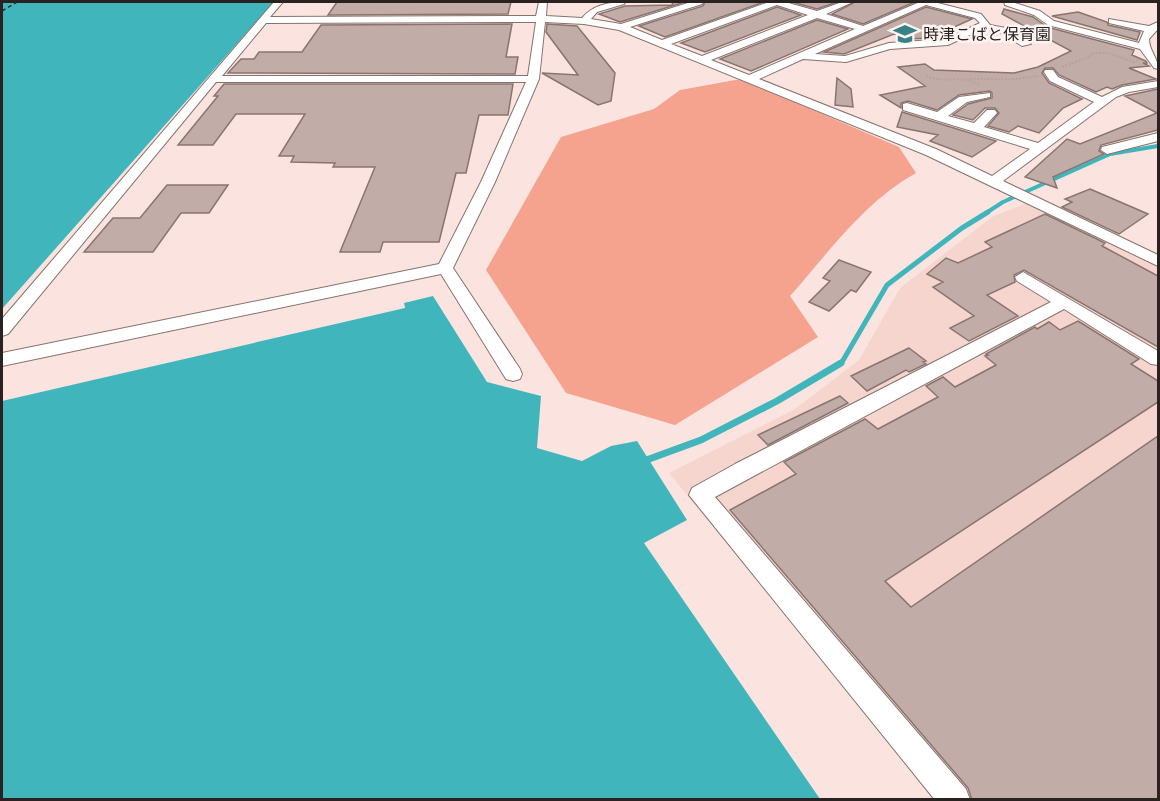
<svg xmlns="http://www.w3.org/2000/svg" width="1160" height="801" viewBox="0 0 1160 801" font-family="'Noto Sans','Noto Sans JP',sans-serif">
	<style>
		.built { fill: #f5d5ce }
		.forest { fill: #f5a28f }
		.water { fill: #40b6bc }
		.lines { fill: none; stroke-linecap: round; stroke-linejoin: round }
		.stream-far2 { stroke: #40b6bc; stroke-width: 4 }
		.stream-far1 { stroke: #40b6bc; stroke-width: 5 }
		.stream { stroke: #40b6bc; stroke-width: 7 }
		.ferry { stroke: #1c3132; stroke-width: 1.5; stroke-dasharray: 4 3; stroke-linecap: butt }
		.building { fill: #c2aca7; stroke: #897470; stroke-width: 1.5 }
		.minor-casing { stroke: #87736e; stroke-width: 2 }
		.path { stroke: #b5a39f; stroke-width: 2; stroke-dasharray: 2 1.5; stroke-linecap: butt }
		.minor { fill: #fff; fill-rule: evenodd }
		.labels { text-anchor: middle; stroke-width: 5; stroke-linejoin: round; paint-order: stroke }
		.far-poi-label { font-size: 16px; fill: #2a2220; stroke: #fef5f3; text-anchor: start }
	</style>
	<rect width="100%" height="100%" fill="#fbe4df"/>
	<!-- built -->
	<path class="built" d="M1027 203 1158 267V799H935L669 473 795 409 859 360 900 288 992 217Z"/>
	<!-- forest -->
	<path class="forest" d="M741 79 899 147 916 173C864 202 829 252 790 296L818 337 675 425 566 393 486 270 561 137 654 109 680 90Z"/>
	<!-- water -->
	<path class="water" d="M2 2H274L2 309Z
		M433 296 487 382 541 396 537 448 582 461 611 446 637 441 687 520 644 543 820 799H2V401L405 308 404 303Z"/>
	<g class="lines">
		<!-- stream-far2 -->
		<path class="stream-far2" d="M986 213 1003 202 1110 154 1158 146"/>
		<!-- stream-far1 -->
		<path class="stream-far1" d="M838 364 842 362 887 285 962 228 988 212"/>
		<!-- stream -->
		<path class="stream" d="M641 462 701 440 777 401 841 363"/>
		<!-- ferry -->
		<path class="ferry" d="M2 11 17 2"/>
	</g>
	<!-- building -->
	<path class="building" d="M337 2H511L508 14 328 15Z
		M673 2H685L620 22 599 14 625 6 672 5Z
		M705 2H764L665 37 639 26 703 6Z
		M792 2H837L817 9Z
		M855 2H915L863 24 832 14Z
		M777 7 801 15 705 52 681 43Z
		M926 7 972 19 930 38 909 39 894 34 844 54 824 52Z
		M1004 9 1033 17 1047 27 1134 50 1132 55 1146 61 1147 63H1143L1149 66 1129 68 1156 79 1122 85 1112 89 1107 87 1096 92 1059 75 1053 68H1045L1042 73 1049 83 1082 99 1063 108 1039 133 1018 126 1009 132 988 126 999 113 995 108H985L973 120 953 115 968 104 992 98V93L990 91 959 95 937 110 908 101 901 103V108L880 95 925 86 898 67 925 64 934 70 1014 73 1038 67 1071 51 1002 14Z
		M1078 12 1107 22 1108 25 1140 32 1137 40 1052 16Z
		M817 20 848 29 751 71 720 59Z
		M512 24 506 57H518L515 74 228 73 241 59H254L259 52H302L321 25Z
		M547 24 577 26 615 73 611 101 598 105 542 73 578 75 546 32Z
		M837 78 851 89 853 107 835 105Z
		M224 84H513L508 115H479L466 173H456L439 242H383L380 252H340L375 167H333L335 163 291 162 294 156H279L305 114H236L213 145H178L218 96H214Z
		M1158 89V130L1101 145 1099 151 1104 154 1053 177 1057 188 1025 177 1067 139 1080 144 1157 113 1125 96Z
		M902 112 996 141 972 157 930 141 938 135 897 127Z
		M167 185H228L209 213H181L153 252H84L113 218H140Z
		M1090 189 1148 214 1119 234 1062 207 1072 202 1065 199Z
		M1045 214 1105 243 1102 246 1158 276V347L1024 270 1014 275 1015 282 987 295 1018 316 969 341 950 328 974 316 933 287 943 282 927 274 946 258 958 263 992 247 985 242Z
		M839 260 871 272 856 292 851 290 829 311 809 302 830 281 823 278Z
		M1078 321 1139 359 1131 364 1158 381V402L885 581 911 607 1158 436V800H972L968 788 730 510 796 474 784 462 865 419 878 429 938 397 926 386 943 377 955 387 996 365 985 356 988 355 986 354 1035 327 1037 329 1049 322 1060 330Z
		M909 348 926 361 923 362 926 364 909 372 906 370 867 391 851 376Z
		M840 396 848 403 768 445 758 435Z"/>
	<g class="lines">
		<!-- minor casing -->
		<g class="minor-casing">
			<path id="minor" d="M274 2H283L270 17 536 16 539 2H547L546 16 582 18C593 5 608 2 625 2L624 4 597 12 591 19 621 24 691 2H703L702 4 630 27 662 40 769 2H785L817 11 842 2H853L826 14 863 26 920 2H934L981 14 990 25 1006 28 1031 44 1022 46 1000 32 983 29 948 45 890 49 846 62 803 59 759 79 936 149 992 176 1030 149 903 110V104L907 103 937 112 959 97 990 93V97L967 102 948 116 974 123 987 110H995L997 113 984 127 1038 143 1094 102 1050 81 1044 72 1045 70H1053L1058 77 1102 97 1122 87 1158 81V87L1129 92 1116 97 1003 181 1158 255V266L926 155 619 30 584 24 545 22 539 79 495 182 453 268 520 369 522 374 520 379 513 381 506 379 441 274 2 366V353L439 264 481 182 526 82H216L8 334 2 336V319ZM777 5 808 15 702 56 671 44ZM926 5 975 18 980 23 946 39 889 43 845 56 815 54ZM817 18 855 29 749 75 711 60ZM536 22 528 76H222L266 23Z
				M1004 2H1012L1040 11 1054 21 1139 43 1144 31 1109 23V19L1149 26 1158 22V29L1149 39C1149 51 1158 57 1158 69L1154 68 1140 49 1048 25 1034 15 1005 5Z
				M1158 133V141L1107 154 1101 150 1102 147Z
				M1023 272 1158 351V365L1151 364 1064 309 715 497 966 789 970 800H935L689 495 692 488 735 464 1051 302 1017 281 1015 277Z"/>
		</g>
		<!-- path -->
		<path class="path" d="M1062 67 1091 56V53H1108L1134 62 1138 60
			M926 76C944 84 963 74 979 85
			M970 79H1015L1038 76"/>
		<!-- minor -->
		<use href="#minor" class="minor"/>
	</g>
	<!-- icons -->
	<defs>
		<g id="school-bare" transform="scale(1.8)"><path d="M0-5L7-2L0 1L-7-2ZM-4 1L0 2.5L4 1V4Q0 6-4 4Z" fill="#388184" stroke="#fef5f3" stroke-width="2.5" paint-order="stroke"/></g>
	</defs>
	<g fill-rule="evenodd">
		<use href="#school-bare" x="905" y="34"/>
	</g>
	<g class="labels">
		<!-- far-poi labels -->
		<g class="far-poi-label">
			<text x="923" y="40">時津こばと保育園</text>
		</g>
	</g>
	<!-- border -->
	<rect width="1160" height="801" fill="none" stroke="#2a2220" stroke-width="6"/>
</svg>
